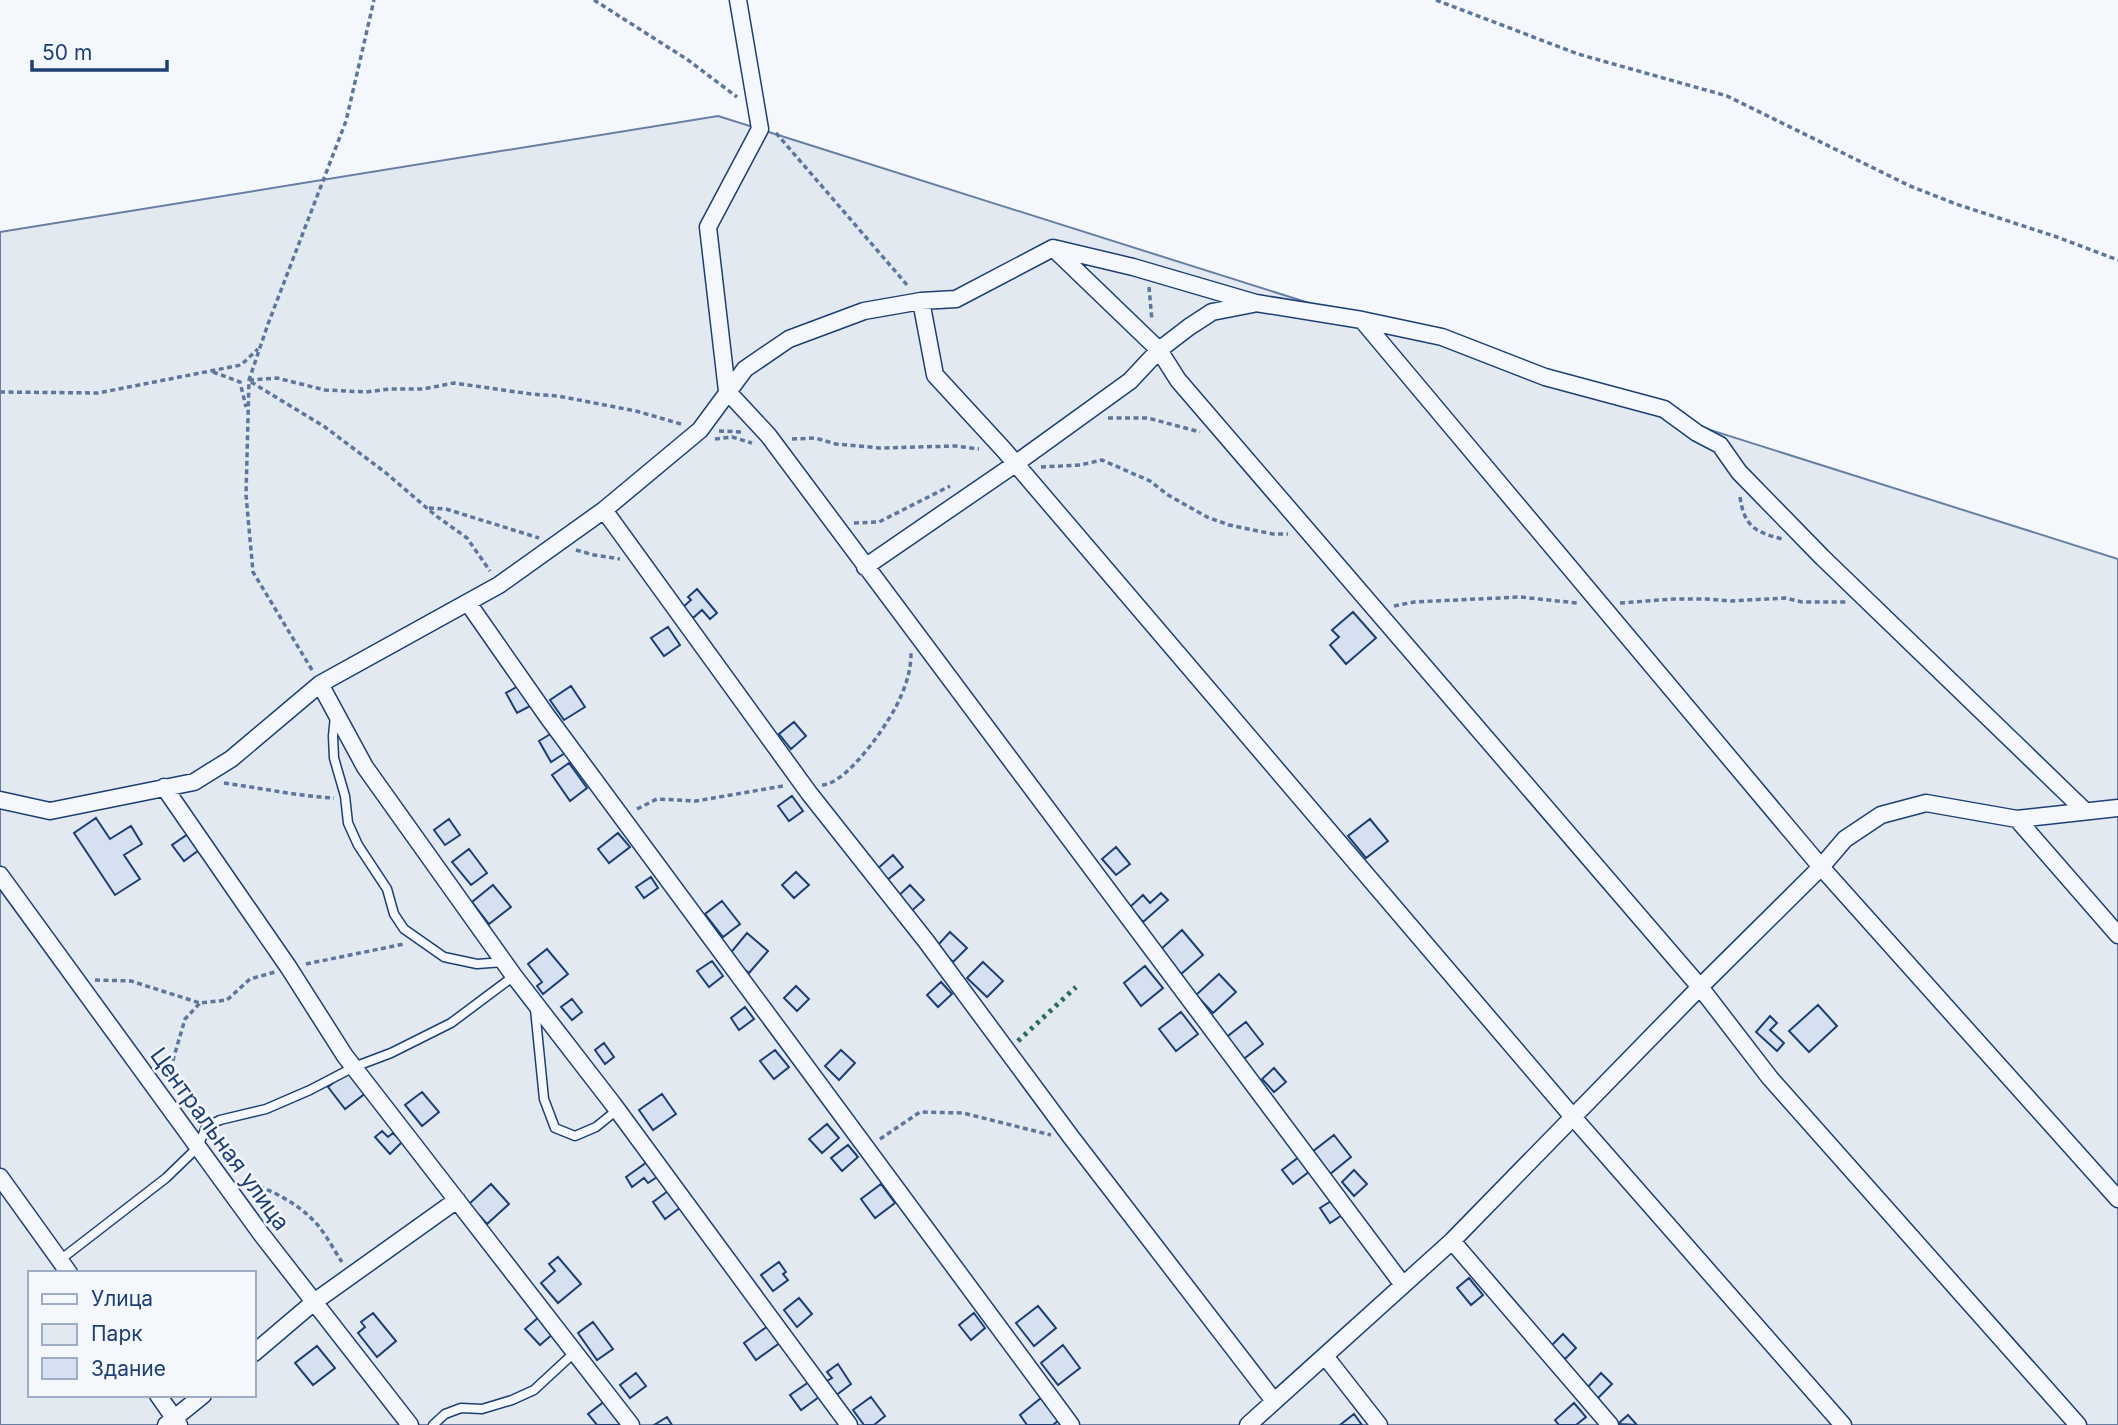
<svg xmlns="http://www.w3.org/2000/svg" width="2118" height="1425" viewBox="0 0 2118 1425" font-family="Inter,sans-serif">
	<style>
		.green { fill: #e3e9f0; stroke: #687fa3; stroke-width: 2; fill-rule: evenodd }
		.building { fill: #d5e0f0; stroke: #1d3f73; stroke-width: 2 }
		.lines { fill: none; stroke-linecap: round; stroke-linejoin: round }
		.lane-casing { stroke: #1d3f73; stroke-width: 11 }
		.street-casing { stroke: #1d3f73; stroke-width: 19 }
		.path { stroke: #5e769c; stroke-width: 3.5; stroke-dasharray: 5 3.5; stroke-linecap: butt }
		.lane { stroke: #f4f7fb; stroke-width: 8 }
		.street { stroke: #f4f7fb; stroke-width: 16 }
		.hedge { stroke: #2c6c60; stroke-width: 5; stroke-dasharray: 3.5 5; stroke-linecap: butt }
		.labels { text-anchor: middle; stroke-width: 5; stroke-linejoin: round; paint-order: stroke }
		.street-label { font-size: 23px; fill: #1d3f73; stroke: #f4f7fb }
	</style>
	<rect width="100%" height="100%" fill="#f4f7fb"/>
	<!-- green -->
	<path class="green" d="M718 116 2118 559V1425H0V232ZM30 1273H254V1395H30Z"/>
	<!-- building -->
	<path class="building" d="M697 589 717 613 710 619 702 610 693 618 683 607 691 600 688 597Z
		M1353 612 1376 638 1346 664 1330 645 1339 637 1332 630Z
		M668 627 680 645 664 656 651 638Z
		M520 685 532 705 517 713 506 693Z
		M571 686 585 707 564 720 550 700Z
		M794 722 806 736 791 749 779 734Z
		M552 733 565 753 551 762 539 741Z
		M569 763 587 788 570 801 552 775Z
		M792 796 803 811 789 821 778 806Z
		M96 818 110 839 131 826 142 844 124 855 140 879 115 895 74 833Z
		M449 819 460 835 445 845 434 830Z
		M1370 819 1388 841 1366 858 1348 836Z
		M618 833 630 847 609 863 598 849Z
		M188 834 199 850 184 861 172 845Z
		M1116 847 1130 864 1116 875 1102 859Z
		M469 849 487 873 471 885 452 862Z
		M893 855 903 867 886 881 876 870Z
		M796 872 809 885 794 898 782 885Z
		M651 877 658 888 644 898 636 887Z
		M493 885 511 907 489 924 472 902Z
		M910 885 924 900 909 913 895 899Z
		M1161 893 1168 900 1143 922 1130 907 1143 895 1150 903Z
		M722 901 740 924 723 937 705 914Z
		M1182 930 1203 955 1181 974 1160 950Z
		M950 932 967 948 953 962 937 946Z
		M747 933 768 951 749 973 728 956Z
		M547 949 568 974 543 994 537 986 542 982 528 964Z
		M712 961 723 976 709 987 697 971Z
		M983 962 1003 981 987 997 967 978Z
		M1145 966 1163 988 1141 1006 1124 983Z
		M1219 974 1236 992 1213 1013 1196 995Z
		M941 982 952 994 938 1007 927 995Z
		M796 986 809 999 797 1011 784 998Z
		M572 999 582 1012 572 1020 561 1007Z
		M1818 1005 1837 1026 1809 1052 1789 1031Z
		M745 1007 754 1019 739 1030 731 1018Z
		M1181 1012 1198 1034 1176 1051 1159 1029Z
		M1770 1016 1777 1023 1770 1030 1784 1043 1777 1051 1756 1032Z
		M1246 1022 1263 1044 1241 1061 1224 1039Z
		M604 1043 614 1057 605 1064 595 1050Z
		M775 1050 789 1067 774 1079 760 1061Z
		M841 1050 855 1063 839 1080 825 1066Z
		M1274 1068 1286 1082 1274 1092 1262 1079Z
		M349 1070 367 1092 345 1109 328 1087Z
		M422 1092 439 1112 422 1126 405 1105Z
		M662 1094 676 1114 653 1130 639 1110Z
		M827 1124 839 1138 822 1153 809 1139Z
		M382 1131 388 1137 393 1133 402 1142 390 1154 375 1137Z
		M1334 1135 1351 1157 1330 1174 1312 1152Z
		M848 1145 858 1157 842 1171 831 1158Z
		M1299 1157 1310 1171 1293 1184 1282 1170Z
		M650 1160 660 1175 648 1183 644 1178 632 1187 626 1177Z
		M1354 1170 1367 1184 1354 1196 1342 1182Z
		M491 1184 509 1204 487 1224 469 1204Z
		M881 1184 895 1203 875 1218 861 1199Z
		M668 1191 681 1207 665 1219 653 1202Z
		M1331 1201 1342 1215 1330 1223 1320 1208Z
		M558 1257 581 1284 558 1303 541 1283 555 1271 549 1264Z
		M779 1262 786 1272 783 1274 788 1280 773 1291 761 1275Z
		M1469 1278 1483 1295 1471 1305 1457 1288Z
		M799 1298 812 1314 797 1327 784 1310Z
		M1038 1306 1056 1328 1034 1346 1016 1323Z
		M373 1313 396 1341 377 1357 358 1333 365 1327 361 1322Z
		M974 1313 985 1328 971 1340 959 1325Z
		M539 1317 554 1333 540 1345 525 1329Z
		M593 1322 613 1349 597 1360 578 1333Z
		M768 1326 781 1342 756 1360 744 1343Z
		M1563 1334 1576 1348 1565 1359 1551 1346Z
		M1063 1345 1080 1368 1058 1385 1041 1363Z
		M317 1346 335 1368 313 1385 295 1363Z
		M838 1364 851 1384 835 1396 825 1382 832 1378 827 1372Z
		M636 1373 646 1386 630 1398 620 1385Z
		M1601 1373 1612 1384 1597 1399 1586 1389Z
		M809 1382 819 1397 801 1410 790 1395Z
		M871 1397 885 1416 874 1425H864L853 1410Z
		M1041 1398 1059 1420 1053 1425H1027L1020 1415Z
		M605 1401 623 1425H597L588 1414Z
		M1574 1403 1586 1417 1576 1425H1559L1555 1420Z
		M1354 1414 1362 1425H1340Z
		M1628 1415 1637 1425 1618 1424Z
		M667 1417 672 1425H654Z"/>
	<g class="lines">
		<!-- lane casing -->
		<g class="lane-casing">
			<path id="lane" d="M335 716 333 736 334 758 345 796 348 823 358 845 387 889 394 914 404 929 444 957 477 964 504 962
				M535 1009 544 1099 555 1128 575 1136 596 1127 617 1110
				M60 1260 166 1178 198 1147 206 1127 220 1120 266 1109 310 1090 354 1067 391 1053 451 1023 514 976
				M433 1425 445 1414 461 1408 482 1409 512 1400 534 1390 575 1352"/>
		</g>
		<!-- street casing -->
		<g class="street-casing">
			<path id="street" d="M738 0 760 129 708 227 727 391 768 435 1403 1285
				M1053 248 1159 350 1178 380 1700 987 1770 1078 2078 1425
				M1362 320 1821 867 2118 1199
				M604 510 809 793 926 941 1071 1137 1274 1401
				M865 567 1015 464 1130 381 1159 350 1189 327 1212 312 1253 304
				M468 603 547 716 1071 1425
				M320 684 365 767 514 976 613 1104 849 1425
				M164 787 289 968 345 1056 631 1425
				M0 800 50 811 194 782 231 759 320 684 499 585 604 510 700 430 745 369 789 339 864 311 921 301
				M2017 819 2118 935
				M0 875 262 1235 410 1425
				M0 1177 69 1273
				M1452 1241 1610 1425
				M254 1353 314 1302 457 1200
				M1325 1356 1379 1425
				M158 1395 179 1425
				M166 1425 203 1395
				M1248 1425 1452 1241 1700 987 1821 867 1845 839 1881 815 1926 803 2017 819 2118 808
				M1843 1425 1573 1117 1004 450 935 375 921 301 956 299 1053 248 1133 267 1256 303 1362 320 1442 337 1545 377 1664 409 1697 433 1720 445 1739 472 1822 557 2085 811"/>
		</g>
		<!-- path -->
		<path class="path" d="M594 0 688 60 737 97
			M1436 0 1578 54 1727 96 1910 186 1956 204 2054 236 2118 260
			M776 133 908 286
			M1149 287 1152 321
			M213 372 240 382 246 407
			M249 380 277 378 325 390 366 392 390 389H423L454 383 531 394 558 396 636 411 681 424
			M251 382 325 427 386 473 435 515 467 538 490 571
			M0 392 98 393 241 365 258 349
			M1108 418H1148L1200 432
			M719 431 743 432
			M715 439 732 437 752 443
			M792 439 815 438 836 444 880 448 955 446 979 449
			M1041 467 1080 465 1102 460 1150 481 1168 495 1207 517 1229 525 1273 534H1288
			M1740 497C1744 526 1755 532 1782 539
			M429 508 446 509 539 538
			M854 523 879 522 950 486
			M576 550 594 555 620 559
			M1620 603 1674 599H1707L1731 601 1785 598 1802 602H1846
			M1394 606 1414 602 1520 597 1577 603
			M312 670 253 572 246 495 249 380 268 324 346 121 374 0
			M224 783C261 788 297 796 334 798
			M822 785C848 784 892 719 901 696 907 682 911 669 911 653
			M637 809 657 799 696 801 783 786
			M306 964 404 944
			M95 980 131 981 200 1003 227 1000 250 979 275 972
			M168 1077 185 1019 200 1003
			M880 1139 920 1112 963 1113 1051 1135
			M243 1181C268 1188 296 1202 314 1221 325 1232 333 1249 342 1262"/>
		<!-- lane -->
		<use href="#lane" class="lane"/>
		<!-- street -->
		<use href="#street" class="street"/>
		<!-- hedge -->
		<path class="hedge" d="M1018 1041 1076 987"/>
	</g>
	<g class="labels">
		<!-- street labels -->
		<g class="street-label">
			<text transform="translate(220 1139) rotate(54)" y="8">Центральная улица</text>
		</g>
	</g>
	<!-- legend -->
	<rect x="28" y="1271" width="228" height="126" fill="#f4f7fb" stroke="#9eadc5" stroke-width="2"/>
	<rect x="42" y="1294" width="35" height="10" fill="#f4f7fb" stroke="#9eadc5" stroke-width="2"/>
	<text x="91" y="1306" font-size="21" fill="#1d3f73">Улица</text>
	<rect x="42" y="1324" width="35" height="21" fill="#e3e9f0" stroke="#9eadc5" stroke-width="2"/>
	<text x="91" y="1341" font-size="21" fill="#1d3f73">Парк</text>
	<rect x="42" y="1358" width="35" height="21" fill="#d5e0f0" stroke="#9eadc5" stroke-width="2"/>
	<text x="91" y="1376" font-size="21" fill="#1d3f73">Здание</text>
	<!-- scale -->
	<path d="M32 60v10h135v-10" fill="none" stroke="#1d3f73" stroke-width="3.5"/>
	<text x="42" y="60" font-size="21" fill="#1d3f73" stroke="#f4f7fb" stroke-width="5" paint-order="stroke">50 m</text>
</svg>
